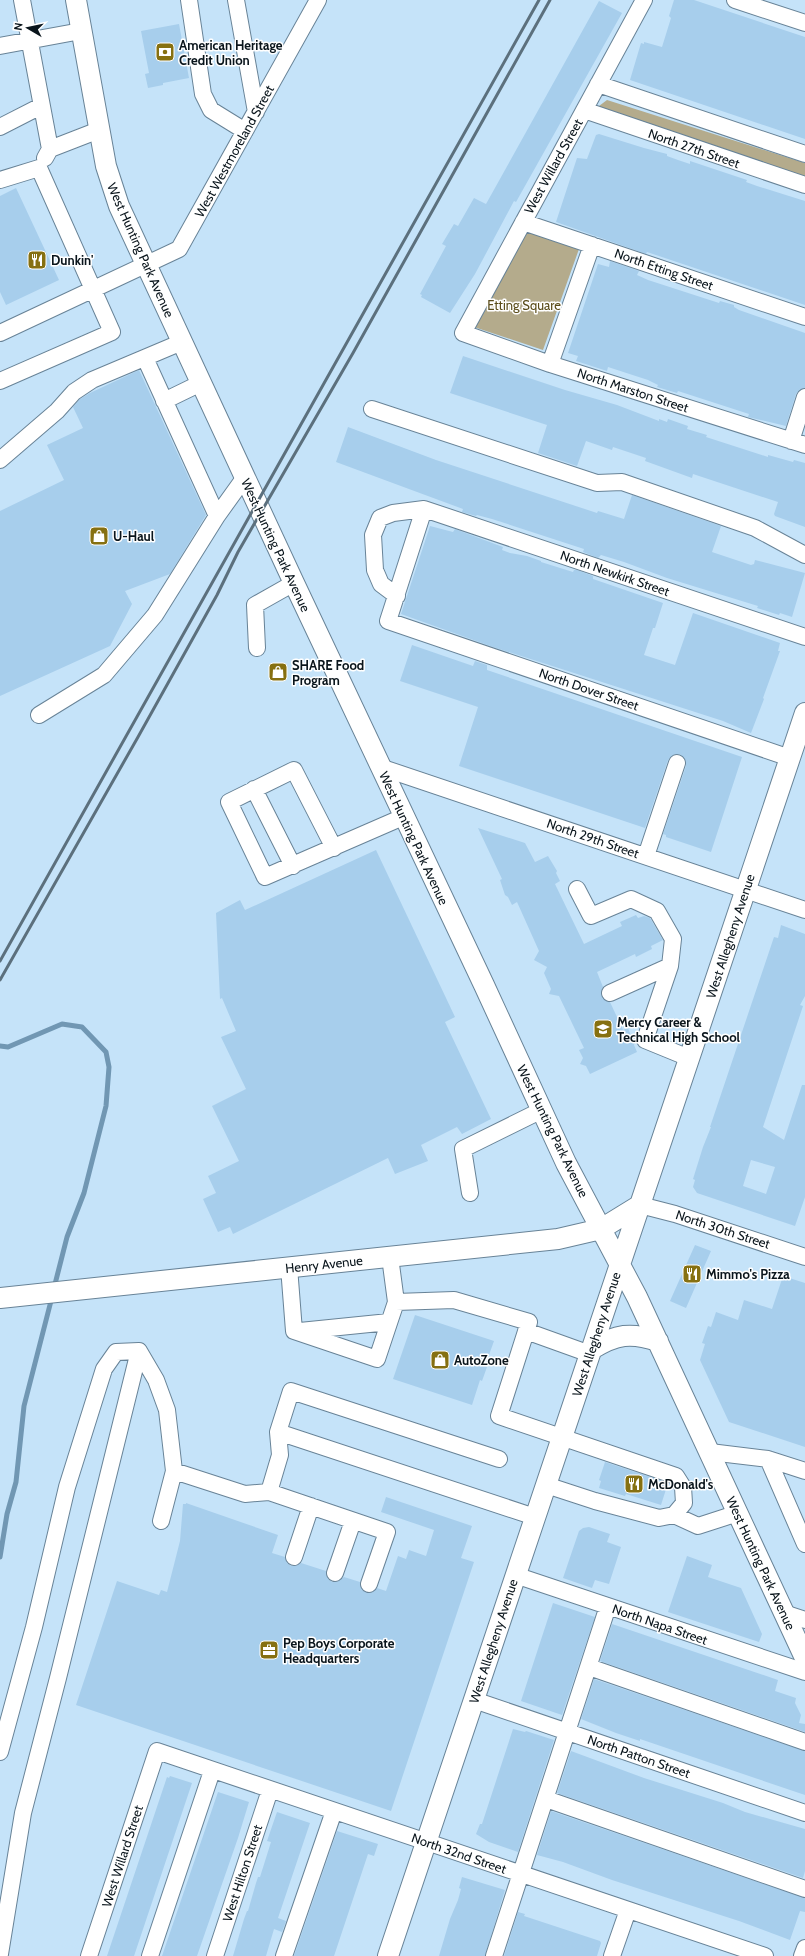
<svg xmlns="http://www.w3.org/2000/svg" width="805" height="1956" viewBox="0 0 805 1956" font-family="Cabin,sans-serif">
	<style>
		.green { fill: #b4ab8c }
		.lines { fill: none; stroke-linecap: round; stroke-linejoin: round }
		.stream { stroke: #7197b3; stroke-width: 5 }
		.building { fill: #a7ceec; fill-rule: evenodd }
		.minor-casing { stroke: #688397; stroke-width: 18 }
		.major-casing { stroke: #688397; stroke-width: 22 }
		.minor { stroke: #fff; stroke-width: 16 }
		.major { stroke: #fff; stroke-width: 20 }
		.rail { stroke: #5c707d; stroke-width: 3 }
		.labels { text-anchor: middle; stroke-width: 3; stroke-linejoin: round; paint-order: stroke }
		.poi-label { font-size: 13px; font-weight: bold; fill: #0a151c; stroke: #fff; text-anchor: start }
		.street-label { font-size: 13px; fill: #0a151c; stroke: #fff }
		.park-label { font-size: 13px; fill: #5a4c19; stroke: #fff }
	</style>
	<rect width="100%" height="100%" fill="#c5e3f9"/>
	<!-- green -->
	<path class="green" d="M607 100 805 163V180L604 114 599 106Z
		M524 231 579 249 543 350 474 327Z"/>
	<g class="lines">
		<!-- stream -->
		<path class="stream" d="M0 1046 8 1047 62 1024 82 1027 106 1052 109 1067 106 1106 84 1193 67 1237 54 1288
			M0 1557 7 1514 16 1482 24 1406 52 1297"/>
	</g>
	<!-- building -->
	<path class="building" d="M674 0H694L805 37V139L630 80 641 43 644 44V42L662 47 671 18 669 16Z
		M599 1 622 13 516 202 514 201 475 274 450 313 421 297 422 295 420 294 446 246 442 244 454 224 458 226 474 198 486 204Z
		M179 24 189 78 163 83V85L148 88 145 74 149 73 141 31Z
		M599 134 644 148 667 154V156L678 160 690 164V161L747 180 746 182 757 186 805 201V305L647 252 646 254 556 222 577 158 587 159 596 135Z
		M16 188 59 280 6 305 0 292V196Z
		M610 261 639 271 637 275 648 280 719 303 720 301 734 305V307L739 310 805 333V388L799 390 796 394 786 426 748 417 749 414 678 391 677 393 657 387 658 385 648 380 608 367 607 371 576 361 578 356 568 353 598 264 609 267Z
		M463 356 565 390 617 405 659 421V419L667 422 668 419 688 426 687 429 707 435 706 437 768 457V455L793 462 794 460 805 463V527L775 516 774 514 778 502 693 474 692 478 645 461 646 458 613 447 612 450 586 441 577 466 538 453 547 425 450 393Z
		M139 370 206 515 170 574 125 591 132 604 110 646 0 696V511L64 480 47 445 83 428 73 407 80 399 90 393Z
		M348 427 436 460 597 513 598 511 624 519 632 495 721 526 712 552 751 565 754 564 755 560 805 573 792 617 780 613 779 615 757 608 758 606 667 578 624 562 601 555 598 558 583 552 584 549 492 519 477 515 476 516 462 512 463 509 336 462Z
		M430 526 453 532 455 529 503 547 502 550 510 553 527 556 541 561V562L573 572 574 570H577L593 576V579L663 603 655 628H653L644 655 675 665 693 613 780 643 778 651H780L763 698 764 699 751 733 723 721 493 647 401 614Z
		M412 645 473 666 475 661 487 665V670L742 757 711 852 666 837V835L663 834 686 766V761L680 754H675L668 760 645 828 459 766 478 707 400 681Z
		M478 828 525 843 535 862 548 856 557 871 556 873 560 881 555 884 584 944 622 926 620 922 636 915 638 918 644 916 650 918 663 940 651 946 652 949 636 957 635 954 597 972 603 987 601 992 602 997 610 1002 623 1030 628 1028 631 1036 636 1037 634 1045 637 1052 590 1074 586 1066 580 1064 583 1058 579 1050 584 1048 559 996 549 994 551 989 544 973 547 967 534 960 539 951 517 902 512 905 508 897 505 895 500 880 502 879Z
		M376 850 455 1017 445 1022 491 1119 462 1134 457 1127 421 1145 428 1161 395 1174 388 1158 233 1234 230 1227 218 1232 203 1199 216 1193 208 1176 239 1161 212 1106 246 1089 221 1037 236 1031 222 998 220 999 216 913 240 900 245 910Z
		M781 925 805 934V996L800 1005 803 1006 763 1127 784 1140 802 1085H805V1197L795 1226 697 1193 693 1187 695 1180 693 1179 703 1147 711 1127H710L774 937 778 938ZM751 1160 775 1167 766 1194 743 1186Z
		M695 1245 711 1251 686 1308 670 1301Z
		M783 1276 805 1283V1447L729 1422 700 1360 705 1344 702 1343 708 1326 711 1327 716 1312 738 1320 744 1300 772 1309Z
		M415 1315 494 1341 485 1366 487 1367 482 1381 480 1380 472 1405 393 1379Z
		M605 1462 668 1483 661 1505 626 1494 625 1496 599 1488 601 1481 599 1480Z
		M386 1497 472 1526 461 1558 474 1562 391 1811 76 1705 117 1581 159 1595 161 1590 167 1592 180 1541 183 1504H186V1503L278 1535 272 1553 285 1557 287 1563 291 1566H296L301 1563 326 1571 328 1579 332 1582H337L344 1577 360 1582 362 1590 370 1593 377 1588 386 1591 398 1556 406 1559 409 1550 426 1556 434 1530 381 1512Z
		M589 1527 610 1534 607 1542 621 1547 609 1584 595 1580 592 1588 563 1578 579 1531 583 1528Z
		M687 1556 712 1565 708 1577 741 1588 762 1634 759 1642 668 1612Z
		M553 1603 595 1617 562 1715 521 1701Z
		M612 1624 778 1680 775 1691 796 1698 795 1703 801 1715 799 1723 805 1724V1732L600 1661Z
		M594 1679 805 1751V1795L640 1739V1741L616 1733 581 1719Z
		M513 1729 525 1732 526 1731 554 1740 518 1852 489 1842 476 1834 480 1824H482Z
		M571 1751 644 1778 723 1803 745 1812 805 1829V1871L803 1878 557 1793Z
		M170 1776 192 1783 134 1956H107L167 1777 169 1778Z
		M218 1792 249 1802 238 1838 197 1956H162Z
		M551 1811 805 1898V1912L800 1911 790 1940 739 1921 612 1880 563 1862 537 1855Z
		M277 1812 310 1823 278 1918 286 1921 282 1932 274 1929 266 1956H233L244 1919 247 1911H248L256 1883 258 1877H260L271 1842 267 1841Z
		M337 1831 378 1844 374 1856 368 1854 334 1956H294Z
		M462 1877 505 1890 485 1956H439L450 1919 458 1900 461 1889 459 1888Z
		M518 1912 525 1914 524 1916 600 1941 601 1943 597 1956H504Z"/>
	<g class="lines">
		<!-- minor casing -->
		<g class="minor-casing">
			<path id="minor" d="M22 0 50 149
				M189 0 203 94 211 110 245 131
				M236 0 256 112
				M644 0 463 333 550 364 805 445
				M735 0 805 23
				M0 46 81 31
				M598 84 805 154
				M584 110 805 185
				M0 127 41 106
				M45 158 50 149 99 130
				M0 180 39 168 112 332 0 381
				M523 222 805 317
				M0 333 179 249 318 0
				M145 358 217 516
				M550 364 592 245
				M164 401 201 383
				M372 409 597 483 622 482 755 528 805 555
				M791 441 805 397
				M0 460 57 411 74 392 92 380 182 342
				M424 509 388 621 790 758
				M397 596 381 584 375 570 373 535 380 518 393 513 424 509 805 637
				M257 648 255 605 294 583
				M39 715 104 675 155 615 217 516 245 477
				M380 767 805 910
				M254 789 293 866
				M334 848 294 770 229 802 265 877 403 817
				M646 856 677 763
				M577 889 591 916 631 899 657 911 673 939 670 966
				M610 993 670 966 645 1040 689 1058
				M470 1193 463 1149 542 1110
				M640 1205 675 1214 805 1257
				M289 1267 294 1331 377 1359 396 1302 390 1257
				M396 1302 454 1300 529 1322 499 1416 676 1476 683 1487 684 1503 674 1515 659 1518 595 1501 546 1485
				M300 1331 389 1322
				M526 1331 590 1354
				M278 1432 280 1455 269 1492 387 1532 369 1584
				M710 1452 768 1459
				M499 1459 291 1391 278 1432 535 1517
				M805 1471 768 1459 805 1544
				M674 1515 698 1526 738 1513
				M161 1521 174 1471 245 1494 269 1492
				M294 1557 311 1506
				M335 1573 353 1521
				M515 1575 805 1672
				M784 1613 805 1620
				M589 1667 805 1742
				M474 1700 805 1813
				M0 1752 34 1627 67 1487 104 1369 116 1352 139 1351 156 1380 167 1410 174 1471
				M546 1799 805 1889
				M0 1954 23 1813 58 1678 139 1351
				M89 1956 157 1751 765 1956
				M150 1956 212 1771
				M215 1956 270 1790
				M284 1956 334 1811
				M494 1956 608 1606
				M612 1956 628 1910
				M802 1956 805 1948"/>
		</g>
		<!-- major casing -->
		<g class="major-casing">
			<path id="major" d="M76 0 106 166 119 206 294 583 484 985 566 1163 637 1297 805 1658
				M0 1298 558 1239 601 1229 640 1205
				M592 1349C616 1334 631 1332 658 1341
				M388 1956 805 713"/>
		</g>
		<!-- minor -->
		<use href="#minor" class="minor"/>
		<!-- major -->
		<use href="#major" class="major"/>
		<!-- rail -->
		<path class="rail" d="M0 961 539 0
			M0 980 138 737 217 595 238 552 353 353 550 0"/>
	</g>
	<!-- icons -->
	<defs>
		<g id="bank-square" transform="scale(1)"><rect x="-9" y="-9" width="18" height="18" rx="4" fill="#867011" stroke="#fff"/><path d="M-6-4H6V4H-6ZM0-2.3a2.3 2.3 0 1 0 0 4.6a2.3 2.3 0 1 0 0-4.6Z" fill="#fff"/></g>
		<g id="restaurant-square" transform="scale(1)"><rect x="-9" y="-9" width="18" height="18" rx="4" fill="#867011" stroke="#fff"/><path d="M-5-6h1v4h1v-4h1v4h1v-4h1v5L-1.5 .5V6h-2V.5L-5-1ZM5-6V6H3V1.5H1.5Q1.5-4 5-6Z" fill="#fff"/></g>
		<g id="shop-square" transform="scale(1)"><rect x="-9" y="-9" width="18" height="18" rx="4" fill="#867011" stroke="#fff"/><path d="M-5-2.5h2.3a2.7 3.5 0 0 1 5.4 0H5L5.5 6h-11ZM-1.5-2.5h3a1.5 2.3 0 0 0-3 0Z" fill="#fff"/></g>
		<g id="school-square" transform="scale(1)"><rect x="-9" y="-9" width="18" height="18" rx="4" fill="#867011" stroke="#fff"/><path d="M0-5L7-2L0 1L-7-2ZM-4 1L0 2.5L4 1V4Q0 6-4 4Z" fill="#fff"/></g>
		<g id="office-square" transform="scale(1)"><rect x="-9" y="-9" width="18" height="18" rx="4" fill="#867011" stroke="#fff"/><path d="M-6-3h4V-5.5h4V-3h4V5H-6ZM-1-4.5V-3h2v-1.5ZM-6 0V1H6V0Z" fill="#fff"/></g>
	</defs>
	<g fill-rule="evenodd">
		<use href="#bank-square" x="165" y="52"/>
		<use href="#restaurant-square" x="37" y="260"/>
		<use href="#shop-square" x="99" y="536"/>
		<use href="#shop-square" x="278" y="672"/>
		<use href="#school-square" x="603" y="1029"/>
		<use href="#restaurant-square" x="692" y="1274"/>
		<use href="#shop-square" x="440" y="1360"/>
		<use href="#restaurant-square" x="634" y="1484"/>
		<use href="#office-square" x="269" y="1650"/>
	</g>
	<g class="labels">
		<!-- poi labels -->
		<g class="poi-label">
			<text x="179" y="50">American Heritage<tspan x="179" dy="15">Credit Union</tspan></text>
			<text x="51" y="265">Dunkin'</text>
			<text x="113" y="541">U-Haul</text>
			<text x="292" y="670">SHARE Food<tspan x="292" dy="15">Program</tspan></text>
			<text x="617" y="1027">Mercy Career &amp;<tspan x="617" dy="15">Technical High School</tspan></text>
			<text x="706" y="1279">Mimmo's Pizza</text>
			<text x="454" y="1365">AutoZone</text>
			<text x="648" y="1489">McDonald's</text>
			<text x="283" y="1648">Pep Boys Corporate<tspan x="283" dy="15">Headquarters</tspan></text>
		</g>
		<!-- street labels -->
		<g class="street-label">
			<text transform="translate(694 148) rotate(19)" y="5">North 27th Street</text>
			<text transform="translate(234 151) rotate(-61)" y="5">West Westmoreland Street</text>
			<text transform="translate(553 166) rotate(-61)" y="5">West Willard Street</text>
			<text transform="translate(141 250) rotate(66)" y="5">West Hunting Park Avenue</text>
			<text transform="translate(664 269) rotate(19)" y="5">North Etting Street</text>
			<text transform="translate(633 390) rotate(18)" y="5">North Marston Street</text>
			<text transform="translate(276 545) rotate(65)" y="5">West Hunting Park Avenue</text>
			<text transform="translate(615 573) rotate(19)" y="5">North Newkirk Street</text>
			<text transform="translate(589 689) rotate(19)" y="5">North Dover Street</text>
			<text transform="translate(414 838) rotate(65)" y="5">West Hunting Park Avenue</text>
			<text transform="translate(593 838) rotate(19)" y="5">North 29th Street</text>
			<text transform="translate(730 936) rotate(-72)" y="5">West Allegheny Avenue</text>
			<text transform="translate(553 1131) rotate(64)" y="5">West Hunting Park Avenue</text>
			<text transform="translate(723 1229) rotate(18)" y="5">North 30th Street</text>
			<text transform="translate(324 1264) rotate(-6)" y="5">Henry Avenue</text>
			<text transform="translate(596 1334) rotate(-72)" y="5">West Allegheny Avenue</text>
			<text transform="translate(761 1563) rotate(65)" y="5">West Hunting Park Avenue</text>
			<text transform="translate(660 1624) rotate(19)" y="5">North Napa Street</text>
			<text transform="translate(493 1641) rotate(-72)" y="5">West Allegheny Avenue</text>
			<text transform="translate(639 1756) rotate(19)" y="5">North Patton Street</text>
			<text transform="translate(459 1853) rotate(19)" y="5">North 32nd Street</text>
			<text transform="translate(122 1856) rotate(-72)" y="5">West Willard Street</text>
			<text transform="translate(242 1873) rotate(-72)" y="5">West Hilton Street</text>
		</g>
		<!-- park labels -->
		<g class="park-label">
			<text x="524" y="310">Etting Square</text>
		</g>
	</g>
	<!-- north arrow -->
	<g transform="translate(28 28) rotate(279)" stroke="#ffffff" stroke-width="3" paint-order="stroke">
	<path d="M0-3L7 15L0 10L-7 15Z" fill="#0a151c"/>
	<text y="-6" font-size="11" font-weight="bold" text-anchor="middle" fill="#0a151c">N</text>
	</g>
</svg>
